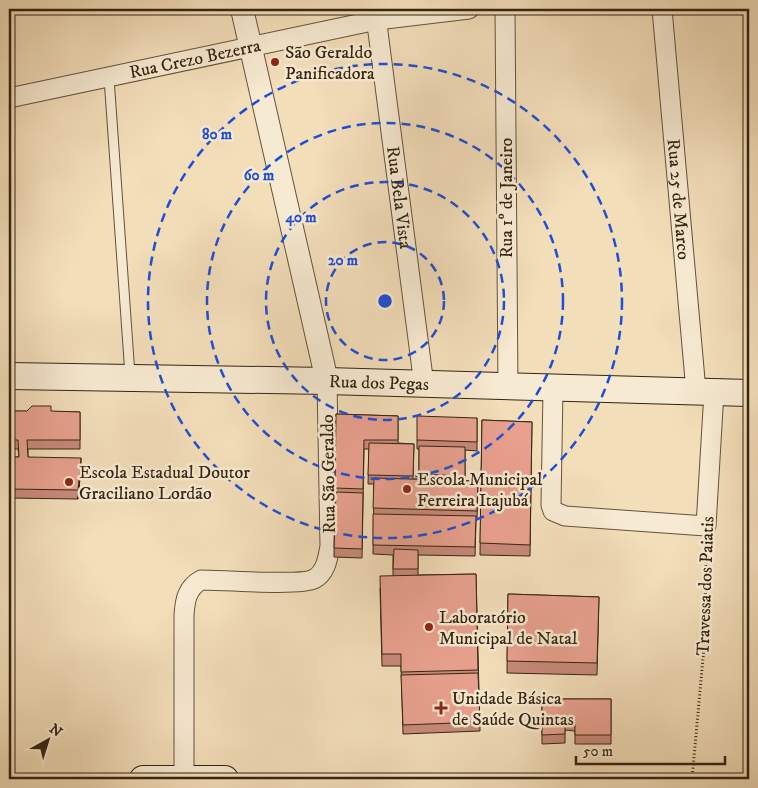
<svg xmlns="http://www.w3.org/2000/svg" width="758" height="788" viewBox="0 0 758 788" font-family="'IM FELL DW Pica',serif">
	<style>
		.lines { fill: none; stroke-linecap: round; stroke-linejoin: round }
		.service-casing { stroke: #64523c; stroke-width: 11 }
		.minor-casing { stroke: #64523c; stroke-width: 21 }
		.tertiary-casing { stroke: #64523c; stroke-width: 24 }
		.secondary-casing { stroke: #342412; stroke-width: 28 }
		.path { stroke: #342412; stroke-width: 3; stroke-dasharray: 1 2.5; stroke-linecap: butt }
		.service { stroke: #f7ead2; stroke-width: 9 }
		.minor { stroke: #f7ead2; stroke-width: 19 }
		.tertiary { stroke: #f7ead2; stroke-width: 22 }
		.secondary { stroke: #f7ead2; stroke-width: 26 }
		.wall { fill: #c88a7b; stroke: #342412 }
		.shaded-wall { fill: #a37164; stroke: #342412 }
		.building { fill: #e9a18f; stroke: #342412 }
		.ring { fill: none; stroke: #1d4ed8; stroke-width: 2.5; stroke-dasharray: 9 6 }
		.poi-dot { fill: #8f2418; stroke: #f7ead2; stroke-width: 2 }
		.labels { text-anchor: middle; stroke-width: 5; stroke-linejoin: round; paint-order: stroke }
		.poi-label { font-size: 18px; fill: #342412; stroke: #f7ead2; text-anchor: start }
		.street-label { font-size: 18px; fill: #342412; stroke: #f7ead2 }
		.centre { fill: #1d4ed8; stroke: #f7ead2; stroke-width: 2.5 }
		.ring-label { font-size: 15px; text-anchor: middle; font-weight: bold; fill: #1d4ed8; stroke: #f7ead2; stroke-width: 5; stroke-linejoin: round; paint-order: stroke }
	</style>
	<rect width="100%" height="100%" fill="#f3deba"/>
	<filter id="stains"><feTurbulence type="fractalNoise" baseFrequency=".004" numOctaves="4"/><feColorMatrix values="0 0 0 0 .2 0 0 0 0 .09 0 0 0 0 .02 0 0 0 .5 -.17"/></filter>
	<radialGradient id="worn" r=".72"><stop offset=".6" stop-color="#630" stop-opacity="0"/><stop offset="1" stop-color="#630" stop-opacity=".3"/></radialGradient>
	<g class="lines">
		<!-- service casing -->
		<g class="service-casing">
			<path id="service" d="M109 78 130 375"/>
		</g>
		<!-- minor casing -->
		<g class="minor-casing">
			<g id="minor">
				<path id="s1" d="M375 9 424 385"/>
				<path d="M505 9 508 387"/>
				<path id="s2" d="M662 9 696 391"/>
				<path id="s3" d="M9 98 377 20 469 9"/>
				<path d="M553 389 551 505 553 511 565 516 706 526 714 392"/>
				<path d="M184 778V615C185 600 187 588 201 580 220 580 301 586 314 579 326 573 328 557 330 546L327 381"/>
			</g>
		</g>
		<!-- tertiary casing -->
		<g class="tertiary-casing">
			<path id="tertiary" d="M242 9 327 381"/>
		</g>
		<!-- secondary casing -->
		<g class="secondary-casing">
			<g id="secondary">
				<path id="s4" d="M9 376 327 381 749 393"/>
				<path d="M143 779H225"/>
			</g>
		</g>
		<!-- path -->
		<path class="path" d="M692 779 705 636 706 544"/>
		<!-- service -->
		<use href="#service" class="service"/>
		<!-- minor -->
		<use href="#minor" class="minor"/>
		<!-- tertiary -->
		<use href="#tertiary" class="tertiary"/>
		<!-- secondary -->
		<use href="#secondary" class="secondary"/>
	</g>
	<!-- wall -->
	<path class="wall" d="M9 411 80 412V449H28V457L81 467 78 499 9 498V457H19L18 449H9Z
		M336 414 398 416V443L414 444 413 479H419V449H417V440L477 418V451L465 450V481H478L477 520H476L475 556 418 555V575L476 574 480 731 403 734 401 666H382L380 588 393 576V555L373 554 374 484H368L369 449H364L362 558 334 557Z
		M482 420 532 422 530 556 480 555Z
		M508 594 599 597 597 675 507 673Z
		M542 699H611V744H575V731L565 730V743L542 744Z"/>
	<!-- shaded-wall -->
	<path class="shaded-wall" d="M81 458V467L78 499V490Z"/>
	<!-- building -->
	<path class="building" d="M32 406H51V411L80 412V440H27L28 457 81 458 78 490 9 489V457H19L18 440H9V411H27Z
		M336 414 398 416V440H364L363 489 335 488Z
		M417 416 477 418V442L417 440Z
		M482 420 532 422 530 545 480 543Z
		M369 443 414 444 413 476 368 475Z
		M419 446 465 447V476L419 474Z
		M374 478 478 481 477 511 373 508Z
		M336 492 363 493 362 549 334 548Z
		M373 514 476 516 475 547 373 545Z
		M394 549 418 550V569H393Z
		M476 574 478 670 401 672V654H382L380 576Z
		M508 594 599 597 597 663 507 661Z
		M478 673 480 722 403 725 401 675Z
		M542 699H611V735H575V722L565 721V734L542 735Z"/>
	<!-- distance rings -->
	<g class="ring">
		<circle cx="385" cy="301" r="59"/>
		<circle cx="385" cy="301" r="119"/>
		<circle cx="385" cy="301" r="178"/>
		<circle cx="385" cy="301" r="237"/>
	</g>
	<!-- markers -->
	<g class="poi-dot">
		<circle cx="275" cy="62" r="5"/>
		<circle cx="69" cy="482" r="5"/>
		<circle cx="407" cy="489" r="5"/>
		<circle cx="429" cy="627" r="5"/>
		<path d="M438.5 700.5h5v5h5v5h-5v5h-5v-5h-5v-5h5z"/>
	</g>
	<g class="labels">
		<!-- poi labels -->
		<g class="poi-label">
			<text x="285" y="58">São Geraldo<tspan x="285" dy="21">Panificadora</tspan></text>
			<text x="79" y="478">Escola Estadual Doutor<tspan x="79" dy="21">Graciliano Lordão</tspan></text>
			<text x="417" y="485">Escola Municipal<tspan x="417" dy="21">Ferreira Itajubá</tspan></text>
			<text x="439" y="623">Laboratório<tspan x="439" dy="21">Municipal de Natal</tspan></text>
			<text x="452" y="704">Unidade Básica<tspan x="452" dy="21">de Saúde Quintas</tspan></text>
		</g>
		<!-- street labels -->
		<g class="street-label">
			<text dy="6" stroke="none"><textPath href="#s3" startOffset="190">Rua Crezo Bezerra</textPath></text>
			<text dy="6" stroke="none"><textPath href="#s1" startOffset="190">Rua Bela Vista</textPath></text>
			<text transform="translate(506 198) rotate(-90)" y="6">Rua 1º de Janeiro</text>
			<text dy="6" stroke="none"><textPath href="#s2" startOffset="191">Rua 25 de Marco</textPath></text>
			<text dy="6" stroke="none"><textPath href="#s4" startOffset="370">Rua dos Pegas</textPath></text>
			<text transform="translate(328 474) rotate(-91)" y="6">Rua São Geraldo</text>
			<text transform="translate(705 586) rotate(-88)" y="6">Travessa dos Paiatis</text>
		</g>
	</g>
	<circle cx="385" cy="301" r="8" class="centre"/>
	<g class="ring-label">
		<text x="217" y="139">80 m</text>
		<text x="259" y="180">60 m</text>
		<text x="301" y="222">40 m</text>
		<text x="343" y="265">20 m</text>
	</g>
	<!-- margin -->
	<rect width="758" height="788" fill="none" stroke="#f3deba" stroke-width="30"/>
	<rect x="10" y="10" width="738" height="768" fill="none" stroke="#342412" stroke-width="2.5"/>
	<rect x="15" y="15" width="728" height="758" fill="none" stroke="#342412"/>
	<!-- north arrow -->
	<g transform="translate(48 740) rotate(39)" stroke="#f7ead2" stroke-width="4" paint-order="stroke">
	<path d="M0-4L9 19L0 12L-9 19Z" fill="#342412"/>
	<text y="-8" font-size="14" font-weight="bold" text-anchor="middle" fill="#342412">N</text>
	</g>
	<!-- scale -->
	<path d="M576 756v8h149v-8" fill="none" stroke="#342412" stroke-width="2.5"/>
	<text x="583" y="756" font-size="15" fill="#342412" stroke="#f7ead2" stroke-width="4" paint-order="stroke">50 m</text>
	<rect width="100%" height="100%" filter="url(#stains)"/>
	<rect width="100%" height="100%" fill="url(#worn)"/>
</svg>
